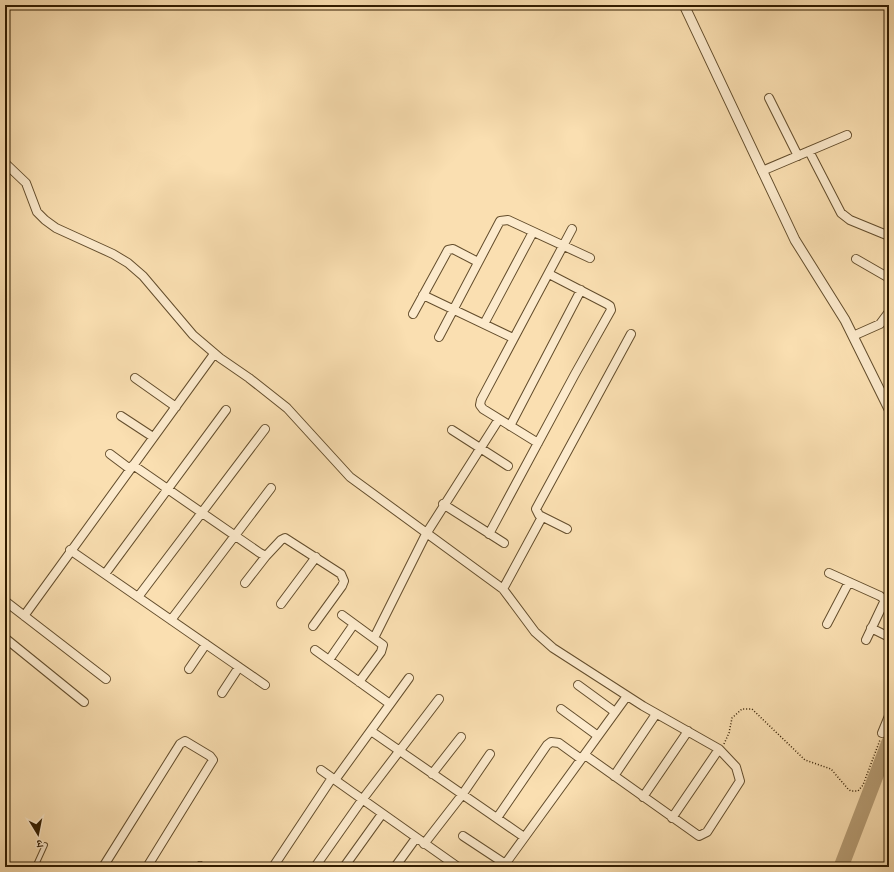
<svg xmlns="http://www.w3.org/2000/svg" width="894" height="872" viewBox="0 0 894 872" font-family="'Sorts Mill Goudy','Noto Serif Devanagari',serif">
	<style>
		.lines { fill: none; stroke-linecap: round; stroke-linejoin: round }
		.river { stroke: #b69d75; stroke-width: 15 }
		.service-casing { stroke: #634d2c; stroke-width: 6 }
		.minor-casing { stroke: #634d2c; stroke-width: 10 }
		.tertiary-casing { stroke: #634d2c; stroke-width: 11 }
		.path { stroke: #311c00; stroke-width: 1.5; stroke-dasharray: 1 2; stroke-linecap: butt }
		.service { stroke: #fceacc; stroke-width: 4 }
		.minor { stroke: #fceacc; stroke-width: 8 }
		.tertiary { stroke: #fceacc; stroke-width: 9 }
	</style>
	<rect width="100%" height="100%" fill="#fadfb1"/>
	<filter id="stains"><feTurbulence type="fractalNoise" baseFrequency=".005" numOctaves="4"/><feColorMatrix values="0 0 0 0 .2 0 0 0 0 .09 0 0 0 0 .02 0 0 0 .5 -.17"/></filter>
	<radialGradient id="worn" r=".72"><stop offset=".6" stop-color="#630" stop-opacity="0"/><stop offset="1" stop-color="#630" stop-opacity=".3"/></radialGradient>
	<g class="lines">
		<!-- river -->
		<path class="river" d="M841 867 889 742"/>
		<!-- service casing -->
		<g class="service-casing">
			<path id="service" d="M35 867 45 845"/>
		</g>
		<!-- minor casing -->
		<g class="minor-casing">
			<path id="minor" d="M769 98 798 156
				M809 151 841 213 850 220 889 236
				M5 163 26 183 37 212 45 220 56 228 113 254 128 263 143 276 193 335 220 358 249 378 287 408 350 477 503 589 535 632 553 648 643 706 719 749 736 767 740 781 707 832 699 836 585 755
				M762 171 847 135
				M856 259 889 278
				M423 295 513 338
				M413 314 448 250 453 249 478 262
				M484 324 533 232
				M853 336 880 324 889 312
				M439 337 500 221 508 220 590 258
				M135 378 176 407
				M121 416 153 437
				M510 426 581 290
				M452 430 508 466
				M538 443 483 409 480 405 481 400 572 229
				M110 454 130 469
				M133 465 260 553 266 556 281 540 285 538 341 574 344 581 342 586 313 626
				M443 504 504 543
				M567 529 539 515 536 509 631 334
				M489 534 575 374 611 310 610 306 607 304 549 274
				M70 550 265 685
				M829 573 880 596 885 600 866 640
				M105 574 226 410
				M245 583 266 556
				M503 589 542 517
				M138 597 265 429
				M5 601 106 679
				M281 604 316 557
				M342 615 383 645 381 652 359 682
				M24 616 214 354
				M171 620 271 488
				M827 624 849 582
				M871 628 889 637
				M5 638 84 702
				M374 638 426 534 499 419
				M315 650 390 704
				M329 660 354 624
				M189 669 206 644
				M578 685 615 712
				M222 693 239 667
				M561 709 598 736
				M371 731 524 837
				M882 733 889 716
				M321 770 458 867
				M432 774 461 737
				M614 776 656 714
				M335 780 409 678
				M643 797 688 731
				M497 818 547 745 551 742 559 743 581 759
				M672 818 719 749
				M463 836 510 867
				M424 844 462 795 490 754
				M103 867 180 744 185 741 210 756 213 760 147 867
				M199 867 200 866
				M273 867 332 778
				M315 867 362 800 439 699
				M344 867 382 814
				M395 867 416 838
				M503 867 627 696"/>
		</g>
		<!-- tertiary casing -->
		<g class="tertiary-casing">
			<path id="tertiary" d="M684 5 795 240 845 320 889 409"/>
		</g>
		<!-- path -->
		<path class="path" d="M724 744 729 733 732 718 742 709H752L805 760 831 769 848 789 851 791H858L863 785 880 740"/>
		<!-- service -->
		<use href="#service" class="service"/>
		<!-- minor -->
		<use href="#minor" class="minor"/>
		<!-- tertiary -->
		<use href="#tertiary" class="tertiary"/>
	</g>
	<!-- margin -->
	<rect width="894" height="872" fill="none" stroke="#fadfb1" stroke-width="20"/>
	<rect x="6" y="6" width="882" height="860" fill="none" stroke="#311c00" stroke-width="2"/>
	<rect x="10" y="10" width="874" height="852" fill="none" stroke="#311c00"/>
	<!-- north arrow -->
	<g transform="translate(38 834) rotate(170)" stroke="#fceacc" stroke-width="3" paint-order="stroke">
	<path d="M0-3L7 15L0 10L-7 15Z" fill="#311c00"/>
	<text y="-6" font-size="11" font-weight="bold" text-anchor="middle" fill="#311c00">उ</text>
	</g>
	<rect width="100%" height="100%" filter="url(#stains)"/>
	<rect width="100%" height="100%" fill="url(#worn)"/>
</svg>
